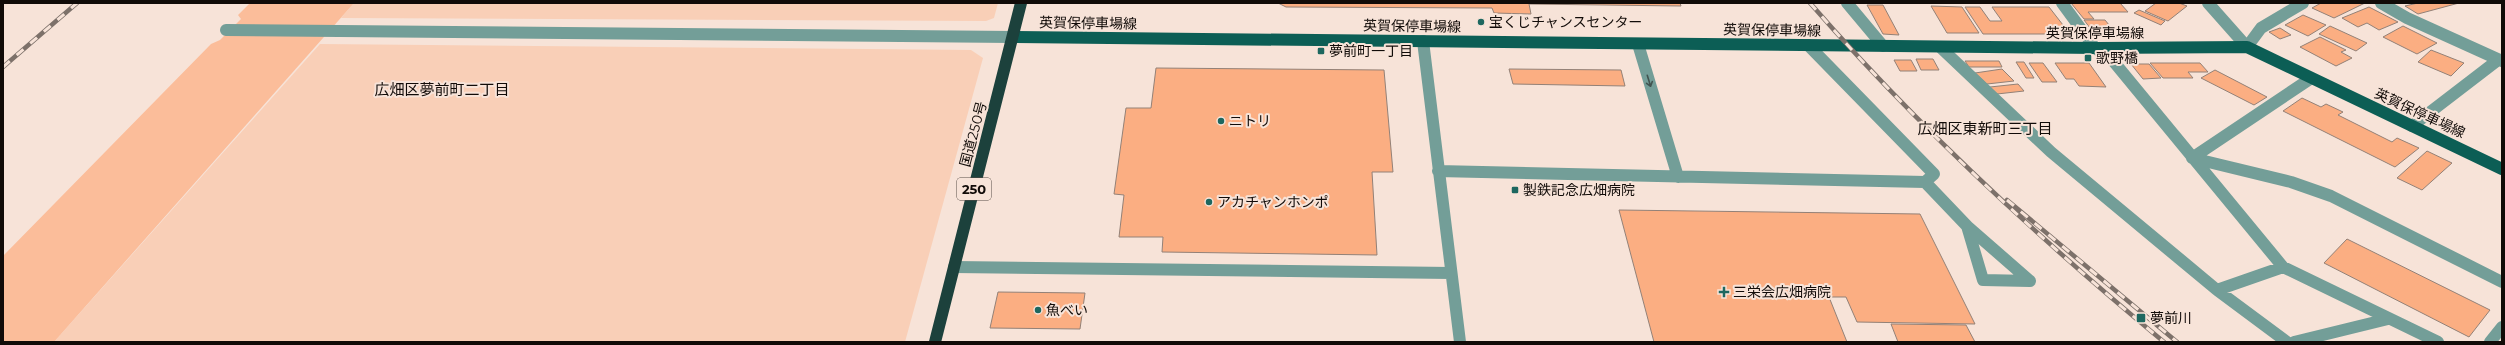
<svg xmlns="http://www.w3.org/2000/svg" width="2505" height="345" viewBox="0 0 2505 345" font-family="Montserrat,'Noto Sans JP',sans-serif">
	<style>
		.green { fill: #f9cfb7 }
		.water { fill: #fbbd9a }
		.building { fill: #fbae82; stroke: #938177 }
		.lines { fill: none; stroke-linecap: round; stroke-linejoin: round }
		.minor { stroke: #739e98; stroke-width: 12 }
		.major { stroke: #0c5e55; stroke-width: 12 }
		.highway { stroke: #1c413c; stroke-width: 12 }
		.rail-casing { stroke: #7d716a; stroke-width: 4.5 }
		.rail { stroke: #f7e3d8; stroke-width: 3; stroke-dasharray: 9; stroke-linecap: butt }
		.oneway { stroke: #425450 }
		.poi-dot { fill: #1d675f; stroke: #f7e3d8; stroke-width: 1.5 }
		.labels { text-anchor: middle; stroke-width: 4; stroke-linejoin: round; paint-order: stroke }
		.shield { fill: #f7e3d8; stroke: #564c46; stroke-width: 1 }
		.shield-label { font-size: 13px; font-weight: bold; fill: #110b08 }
		.poi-label { font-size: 14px; fill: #110b08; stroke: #f7e3d8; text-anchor: start }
		.street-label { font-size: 14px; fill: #110b08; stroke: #f7e3d8 }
		.neighbourhood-label { font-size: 15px; fill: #110b08; stroke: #f7e3d8 }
	</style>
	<rect width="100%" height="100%" fill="#f7e3d8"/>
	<!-- green -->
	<path class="green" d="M354 3H998L994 18 986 21 341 18Z
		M320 44 971 50 983 58 905 342H54Z"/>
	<!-- water -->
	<path class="water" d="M250 3H354L54 342H3V256L211 44 220 40 241 19 238 15Z"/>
	<!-- building -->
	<path class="building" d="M1278 3H1680L1681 6 1529 4 1531 14 1494 13 1492 8 1286 7Z
		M2071 3H2120L2128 12H2088L2094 19H2084Z
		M2156 3H2179L2187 6 2168 21 2145 11Z
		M2321 3H2365L2334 18 2312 8Z
		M2418 3H2459L2418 14 2405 6Z
		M1867 5H1883L1899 35 1883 34Z
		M1931 6 1962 7 1979 33H1947Z
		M1965 7H1980L1990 21H2002L1992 7H2049L2070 34H1983Z
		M2369 7 2398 22 2379 30 2367 23 2358 27 2342 18Z
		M2139 10 2165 21 2161 25 2134 13Z
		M2303 15 2326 25 2308 36 2285 25Z
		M2084 20H2105L2118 36H2096Z
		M2330 26 2367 43 2356 51 2319 34Z
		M2403 26 2437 43 2417 54 2383 37Z
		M2280 28 2291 35 2280 39 2269 32Z
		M2320 37 2346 50 2341 52 2352 58 2336 66 2300 47Z
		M2431 50 2464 63 2451 76 2418 62Z
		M1916 59H1933L1939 70H1921Z
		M1894 60H1911L1917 71H1900Z
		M1965 61H1999L2002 67H1969Z
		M2016 62H2024L2034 78H2026Z
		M2029 63H2043L2057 82H2042Z
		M2055 63H2089L2106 87 2079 86 2074 79H2066Z
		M2150 63H2200L2208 72H2188L2193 78H2163Z
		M2131 64H2149L2161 78 2143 79Z
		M1156 68 1384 70 1393 172H1372L1377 255 1162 252 1163 237H1119L1124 195 1114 194 1126 108H1151Z
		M1509 69 1621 70 1625 86 1513 84Z
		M2002 69 2014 81 1987 84 1975 73Z
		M2215 70 2267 97 2254 105 2201 78Z
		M2018 84 2024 91 1997 94 1990 87Z
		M2302 98 2321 107 2326 104 2343 112 2338 115 2392 142 2397 138 2419 148 2395 167 2283 111Z
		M2427 151 2452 163 2422 190 2397 178Z
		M1619 210 1920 214 1975 324 1857 322 1846 297H1829L1847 342H1654Z
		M2347 239 2490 310 2469 337 2324 263Z
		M998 292 1085 293 1080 329 990 328Z
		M1891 324 1966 325 1975 342H1898Z"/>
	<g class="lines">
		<!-- minor -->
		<path class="minor" d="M1847 3 1883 46
			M2062 3 2095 48 2114 62 2283 267 2438 342
			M2208 3 2247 47 2261 28 2303 3
			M2381 3 2407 18 2502 61
			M226 30 1013 37
			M1423 41 1460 342
			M1638 44 1678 177
			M1808 45 1934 174 1925 182
			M1940 47 2051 152 2217 290 2283 267
			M2412 126 2498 60
			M2192 158 2291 182 2331 196 2502 282
			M2192 158 2310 79
			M1438 171 1925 182 1967 226 1983 280 2030 281
			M1967 226 2030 281
			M954 267 1451 273
			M2217 290 2287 342
			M2294 342 2388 319
			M2490 342 2502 327"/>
		<!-- major -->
		<path class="major" d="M1013 37 2095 48 2247 47 2502 169"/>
		<!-- highway -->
		<path class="highway" d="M935 342 1021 3"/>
		<!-- rail casing -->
		<g class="rail-casing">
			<path id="rail" d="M1810 3C1918 127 2037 237 2164 342
				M3 67 77 3
				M2007 200 2177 342"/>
		</g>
		<!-- rail -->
		<use href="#rail" class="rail"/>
	</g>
	<!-- one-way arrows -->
	<defs><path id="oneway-shaft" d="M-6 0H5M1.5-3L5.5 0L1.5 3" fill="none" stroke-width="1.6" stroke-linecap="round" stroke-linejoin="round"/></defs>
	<use class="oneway" href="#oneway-shaft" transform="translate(1649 81) rotate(73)"/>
	<!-- markers -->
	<g class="poi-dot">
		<circle cx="1481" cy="22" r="4"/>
		<rect x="1317" y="47" width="8" height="8" rx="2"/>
		<rect x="2084" y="54" width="8" height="8" rx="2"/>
		<circle cx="1221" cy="121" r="4"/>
		<rect x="1511" y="186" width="8" height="8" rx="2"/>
		<circle cx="1209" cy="202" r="4"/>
		<path d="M1722 286h4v4h4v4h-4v4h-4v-4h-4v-4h4z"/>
		<circle cx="1038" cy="310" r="4"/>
		<rect x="2136" y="313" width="10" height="10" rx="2"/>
	</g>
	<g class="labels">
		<!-- shield labels -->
		<rect class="shield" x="957" y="178" width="34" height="22" rx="3"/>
		<g class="shield-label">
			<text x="974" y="194">250</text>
		</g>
		<!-- poi labels -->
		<g class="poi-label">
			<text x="1489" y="27">宝くじチャンスセンター</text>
			<text x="1329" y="56">夢前町一丁目</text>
			<text x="2096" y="63">歌野橋</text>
			<text x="1229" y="126">ニトリ</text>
			<text x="1523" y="195">製鉄記念広畑病院</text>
			<text x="1217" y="207">アカチャンホンポ</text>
			<text x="1733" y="297">三栄会広畑病院</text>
			<text x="1046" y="315">魚べい</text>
			<text x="2150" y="323">夢前川</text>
		</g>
		<!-- street labels -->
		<g class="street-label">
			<text transform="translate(1088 23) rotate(1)" y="5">英賀保停車場線</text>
			<text transform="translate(1412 26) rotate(1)" y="5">英賀保停車場線</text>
			<text transform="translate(1772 30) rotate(1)" y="5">英賀保停車場線</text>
			<text x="2095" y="38">英賀保停車場線</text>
			<text transform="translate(2420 113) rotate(25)" y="5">英賀保停車場線</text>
			<text transform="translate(973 134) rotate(-75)" y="5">国道250号</text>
		</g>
		<!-- neighbourhood labels -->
		<g class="neighbourhood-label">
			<text x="442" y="95">広畑区夢前町二丁目</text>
			<text x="1985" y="134">広畑区東新町三丁目</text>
		</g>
	</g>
	<!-- border -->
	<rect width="2505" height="345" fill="none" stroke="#110b08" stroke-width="8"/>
</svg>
